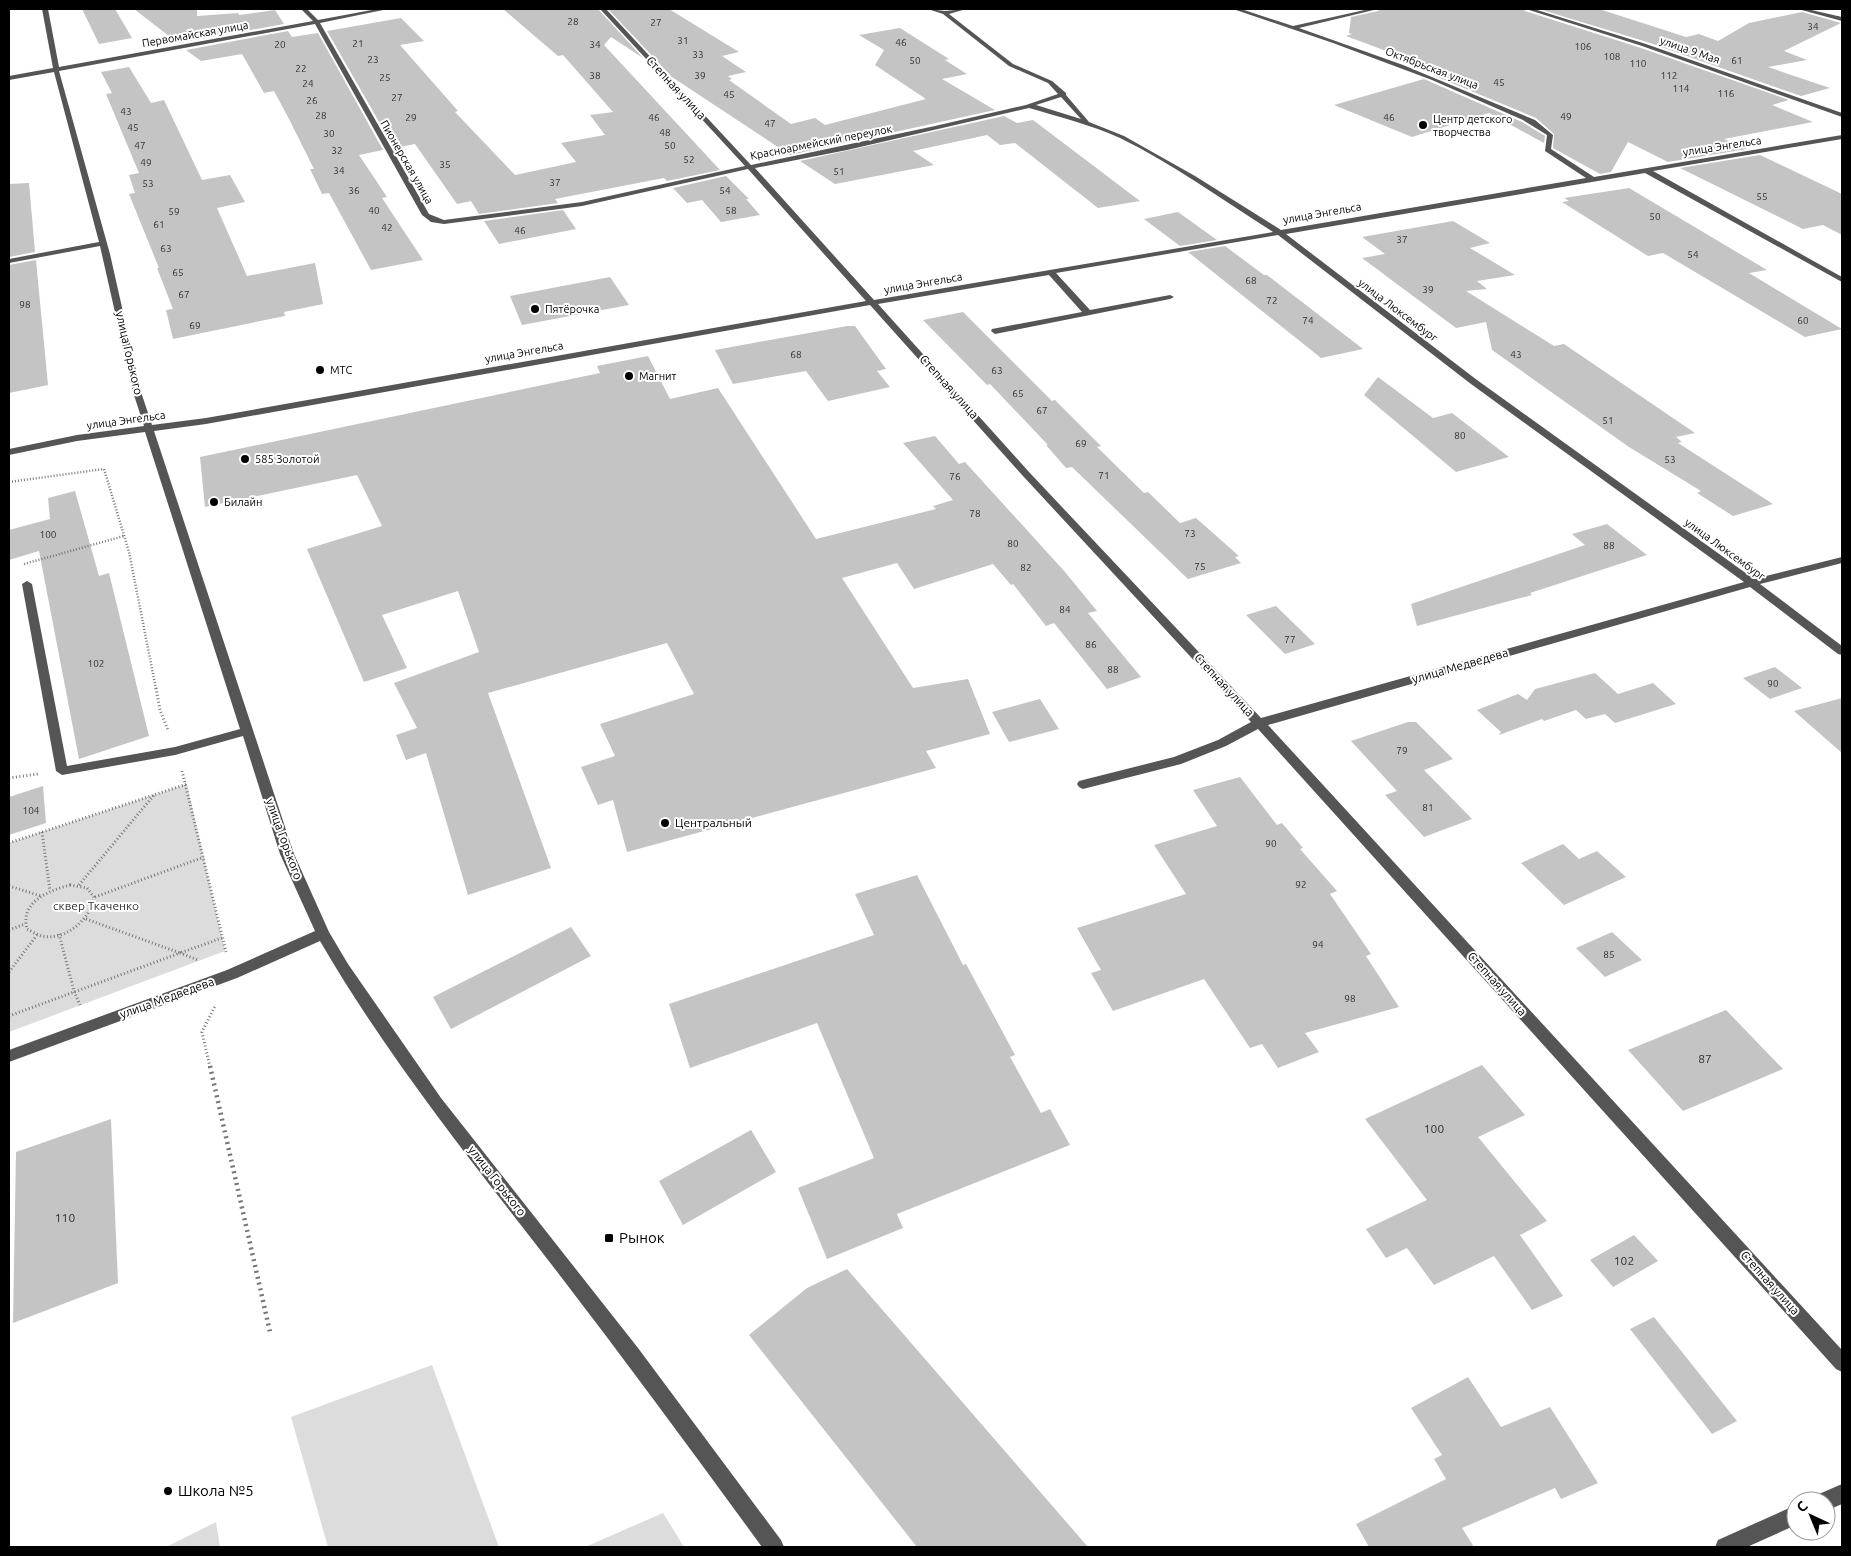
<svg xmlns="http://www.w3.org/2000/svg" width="1851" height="1556" viewBox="0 0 1851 1556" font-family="Ubuntu,sans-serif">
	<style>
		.green { fill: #dcdcdc }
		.building { fill: #c4c4c4 }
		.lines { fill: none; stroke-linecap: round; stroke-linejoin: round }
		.path-far2 { stroke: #777; stroke-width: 2.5; stroke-dasharray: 1 2; stroke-linecap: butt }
		.path-far1 { stroke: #777; stroke-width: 3; stroke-dasharray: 1 2.5; stroke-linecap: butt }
		.path { stroke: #777; stroke-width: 4.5; stroke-dasharray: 2 4; stroke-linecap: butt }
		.minor { fill: #555; fill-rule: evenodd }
		.poi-dot { fill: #000; stroke: #fff; stroke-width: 2 }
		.labels { text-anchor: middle; stroke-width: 4; stroke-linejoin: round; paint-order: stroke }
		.number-label { font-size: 10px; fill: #313131 }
		.far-street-label { font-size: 11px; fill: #000; stroke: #fff }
		.far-poi-label { font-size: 11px; fill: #000; stroke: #fff; text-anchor: start }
		.street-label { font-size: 12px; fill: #000; stroke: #fff }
		.poi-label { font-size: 12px; fill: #000; stroke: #fff; text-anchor: start }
		.park-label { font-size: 12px; fill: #333; stroke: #fff }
		.near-number-label { font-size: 12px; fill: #313131 }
		.near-poi-label { font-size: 15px; fill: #000; stroke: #fff; text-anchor: start }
	</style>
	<rect width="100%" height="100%" fill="#fff"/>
	<!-- green -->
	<path class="green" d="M187 784 225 951 9 1032V843Z
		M432 1365 499 1547H328L291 1417Z
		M663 1513 684 1547H585Z
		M216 1522 220 1547H166Z"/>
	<!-- building -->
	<path class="building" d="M82 9H115L132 38 99 44Z
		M134 9H197V16L238 13 239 15 275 10 284 24 178 43Z
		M503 9H598L643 58 611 37 604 45 720 170 667 181 664 178 555 199 558 203 479 214 471 201 457 204 415 144 394 148 327 31 401 18 424 41 400 45 458 111 455 112 515 175 576 162 561 143 605 135 590 115 613 112 563 55 558 56Z
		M608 9H669L739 52 722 56 746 72 728 76 732 79 729 80 791 124 815 118 825 125 926 99 875 65 884 50 859 35 900 28 949 59 945 60 967 74 942 79 995 110 790 155 672 77Z
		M1380 9H1524L1525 11 1641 48 1789 100 1772 105 1813 122 1724 139 1747 149 1668 162 1628 142 1611 172 1600 174 1553 148 1554 134 1536 118 1435 76 1445 73 1346 36 1352 34 1349 33 1351 17 1378 11Z
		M1539 9H1599L1686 37 1699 34 1718 41 1749 23 1802 12 1841 23 1784 51 1807 60 1768 67 1830 88 1801 96 1647 42Z
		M288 31 292 37 318 33 383 150 359 155 387 197 382 198 423 260 371 270 329 193 322 194 310 169H314L289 119 274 91 264 93 242 54 201 61 186 50Z
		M129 67 151 103 164 100 202 180 230 175 245 202 217 208 247 276 315 263 323 304 284 312 285 316 173 339 166 310 173 309 157 268H159L129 194 135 193 129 175 139 173 106 94 112 93 101 72Z
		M1424 79 1522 122 1545 136 1544 143 1489 113 1412 137 1334 105Z
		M1004 116 1017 123 1033 120 1140 201 1098 208 1015 143 1000 145 987 135 913 151 934 165 835 184 800 161Z
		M1760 155 1842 194V235L1823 225 1803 229 1680 168Z
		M726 176 749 199H746L760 215 721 222 702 200 687 203 673 188Z
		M29 183 35 252 9 257V184Z
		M1629 188 1767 270 1749 273 1842 329 1805 337 1663 253 1648 256 1562 202 1569 201 1564 198Z
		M563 210 576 229 499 244 484 221Z
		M1178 212 1217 240 1180 246 1144 219Z
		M1453 221 1490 243 1470 248 1515 275 1477 281 1487 289 1466 291 1554 346 1564 344 1695 433 1676 437 1682 442 1678 443 1773 504 1733 516 1697 493 1701 491 1629 447 1492 350 1486 322 1456 328 1362 258 1385 254 1362 237Z
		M1225 246 1264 275H1267L1363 349 1321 358 1188 252Z
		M36 260 48 385 9 393V265Z
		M610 277 629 305 522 325 510 296Z
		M963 312 1052 401 1055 400 1101 446 1097 447 1144 493 1148 492 1180 523 1196 518 1239 556 1235 557 1241 563 1188 579 1072 467 1066 468 1046 445H1048L990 384 987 385 923 320Z
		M847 326H855L886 369 877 371 890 387 828 401 806 371 733 384 715 350Z
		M648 356 670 399 718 388 816 539 936 509 933 506 953 500 903 443 935 436 959 464 965 462 1065 572 1097 611 1088 613 1141 677 1107 689 1054 623 1046 626 1013 584 1011 585 993 564 914 589 897 563 842 578 913 688 968 679 990 734 926 751 936 768 627 852 613 800 598 805 581 767 615 756 600 724 694 694 667 643 488 693 551 868 468 895 426 753 406 760 396 735 417 728 394 683 479 652 458 591 382 615 407 668 364 682 307 549 382 526 357 475 205 507 200 457 600 373 597 366Z
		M1378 377 1433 418 1452 413 1509 457 1456 472 1364 395Z
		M75 491 99 576 109 573 149 736 79 759 39 551 9 560V530L50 519 48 498Z
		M1607 524 1647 555 1530 593 1532 595 1417 626 1411 604 1585 545 1572 534Z
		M1276 606 1315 644 1285 654 1246 615Z
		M1775 667 1802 688 1770 699 1743 678Z
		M1595 673 1618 694 1653 683 1676 704 1615 723 1605 714 1586 719 1576 710 1544 721 1542 719 1499 735 1501 732 1477 710 1518 694 1527 700 1535 689Z
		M1842 698V753L1794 711Z
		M1040 699 1059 729 1009 742 992 712Z
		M1408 722H1416L1453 759 1424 770 1472 819 1424 837 1385 795 1397 791 1351 741Z
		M1240 777 1277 825 1282 823 1303 848 1300 849 1337 891 1330 894 1371 954 1366 956 1399 1007 1305 1033 1319 1052 1278 1068 1262 1044 1250 1048 1204 979 1113 1011 1091 973 1101 970 1077 928 1186 894 1154 845 1217 826 1193 790Z
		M43 786 46 823 9 835V797Z
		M1563 844 1579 859 1597 851 1626 877 1564 905 1521 863Z
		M917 875 963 965 966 964 1015 1055 1010 1057 1041 1113 1050 1109 1070 1145 897 1214 903 1228 827 1259 798 1188 874 1158 817 1023 690 1068 669 1004 874 935 855 894Z
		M571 927 591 956 451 1029 433 997Z
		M1612 932 1642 960 1605 977 1576 948Z
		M1726 1010 1783 1069 1683 1111 1628 1050Z
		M1482 1065 1525 1115 1478 1137 1547 1221 1520 1235 1563 1296 1532 1310 1494 1256 1434 1285 1407 1248 1386 1258 1366 1229 1427 1200 1365 1119Z
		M111 1119 118 1283 13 1323 16 1152Z
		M751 1130 776 1172 683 1225 659 1181Z
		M1634 1235 1658 1261 1613 1287 1590 1260Z
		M847 1269 1088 1547H917L749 1335 807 1288Z
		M1654 1317 1737 1421 1712 1434 1630 1329Z
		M1468 1377 1501 1427 1550 1407 1598 1483 1561 1499 1555 1488 1462 1528 1474 1547H1369L1356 1524 1446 1479 1434 1459 1442 1455 1411 1408Z"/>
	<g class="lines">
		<!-- path-far2 -->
		<path class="path-far2" d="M9 482 104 469 129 552 156 689
			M24 564 124 536"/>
		<!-- path-far1 -->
		<path class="path-far1" d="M156 688 160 710 168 730
			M182 771 226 952
			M9 778 38 774
			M42 832 50 891
			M9 843 187 784
			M70 885 87 888 94 897C91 919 66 941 42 936 37 935 31 931 27 929 20 902 48 891 70 885Z
			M79 885 154 795
			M9 886 41 896
			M95 897 204 857
			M86 919 180 953 222 938
			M9 930 25 924
			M59 934 74 991 80 1005
			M9 972 37 935
			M9 1016 180 953 198 960
			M210 1067 202 1032 215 1006"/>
		<!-- path -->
		<path class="path" d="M210 1066 270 1332"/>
		<!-- minor -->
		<path class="minor" d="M42 9H48L59 67 313 21 301 9H307L318 20 377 9H388L320 23 429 214 444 220 582 202 745 166 600 9H606L751 165 935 126 1026 105 1058 94 1048 83 1009 66 943 14 928 9 945 11 966 9 949 14 1013 64 1052 81 1066 93V95L1089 122 1124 136 1195 176 1281 230 1586 178 1545 151 1547 135 1523 120 1432 80 1333 43 1233 9H1241L1293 26 1369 9H1378L1299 28 1403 65 1535 120 1553 135 1551 149 1594 177 1842 135V139L1653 171 1842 277V282L1645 173 1286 234 1477 380 1754 579 1842 557V563L1760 584 1842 646V655L1838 654 1750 587 1268 725 1842 1350V1372L1836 1369 1258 729 1226 746 1181 764 1083 789 1079 787 1077 784 1079 781 1174 757 1218 740 1251 722 1023 476 870 305 206 424 154 431 294 854 329 932 348 964 441 1098 638 1348 781 1540 784 1547H762C694 1454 626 1361 555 1269 473 1163 388 1058 320 941L237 978 9 1062V1050L227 970 315 931 280 854 243 736 175 755 62 775 56 771 22 584 27 581 32 584 67 766 175 747 240 729 145 432 77 441 9 455V449L77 435 144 426 133 392 100 246 9 263V259L99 242 54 72 9 80V76L53 68ZM315 24 422 215 431 222 444 224 582 206 748 169 866 301 206 418 152 425 141 392 110 254 59 71ZM1061 97 1081 119 1036 105ZM1029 108C1060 117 1091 125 1120 138 1173 164 1223 200 1273 232L874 300 755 168 847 150ZM1278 235 1471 384 1744 582 1261 718 1029 472 878 304 1049 275 1082 312 992 329 991 331 995 334 1170 299 1174 297 1170 295 1090 310 1056 273Z
			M1526 9H1534L1646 44 1842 113V117L1642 46Z
			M1798 9H1807L1842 17V21Z
			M1842 1484V1504L1826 1511V1501H1816L1819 1494Z
			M1796 1505V1525L1747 1547H1715L1718 1540Z"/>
	</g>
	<!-- markers -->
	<g class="poi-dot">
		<circle cx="1423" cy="125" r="5"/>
		<circle cx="535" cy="309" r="5"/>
		<circle cx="320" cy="370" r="5"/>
		<circle cx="629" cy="376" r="5"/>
		<circle cx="245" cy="459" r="5"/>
		<circle cx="214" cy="502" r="5"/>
		<circle cx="665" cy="823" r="5"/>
		<rect x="604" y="1233" width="10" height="10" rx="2.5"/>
		<circle cx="168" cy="1491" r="5"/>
	</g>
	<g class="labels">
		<!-- number labels -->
		<g class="number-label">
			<text x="573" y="25">28</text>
			<text x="656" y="26">27</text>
			<text x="1813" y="30">34</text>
			<text x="683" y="44">31</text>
			<text x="901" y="46">46</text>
			<text x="358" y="47">21</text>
			<text x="280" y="48">20</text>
			<text x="595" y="48">34</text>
			<text x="1583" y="50">106</text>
			<text x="698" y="58">33</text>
			<text x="1612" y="60">108</text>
			<text x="373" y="63">23</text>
			<text x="915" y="64">50</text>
			<text x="1737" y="64">61</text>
			<text x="1638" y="67">110</text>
			<text x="301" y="72">22</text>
			<text x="595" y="79">38</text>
			<text x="700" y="79">39</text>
			<text x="1669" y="79">112</text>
			<text x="385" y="81">25</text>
			<text x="1499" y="86">45</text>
			<text x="308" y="87">24</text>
			<text x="1681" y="92">114</text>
			<text x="1726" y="97">116</text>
			<text x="729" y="98">45</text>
			<text x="397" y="101">27</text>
			<text x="312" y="104">26</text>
			<text x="126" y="115">43</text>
			<text x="321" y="119">28</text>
			<text x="1566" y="120">49</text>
			<text x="411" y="121">29</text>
			<text x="654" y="121">46</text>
			<text x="1389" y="121">46</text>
			<text x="770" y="127">47</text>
			<text x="133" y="131">45</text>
			<text x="665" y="136">48</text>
			<text x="329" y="137">30</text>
			<text x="140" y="149">47</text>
			<text x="670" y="149">50</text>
			<text x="337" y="154">32</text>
			<text x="689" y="163">52</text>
			<text x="146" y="166">49</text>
			<text x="445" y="168">35</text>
			<text x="339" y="174">34</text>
			<text x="839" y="175">51</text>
			<text x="555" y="186">37</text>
			<text x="148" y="187">53</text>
			<text x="354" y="194">36</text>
			<text x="725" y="194">54</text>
			<text x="1762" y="200">55</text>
			<text x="374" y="214">40</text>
			<text x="731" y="214">58</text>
			<text x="174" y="215">59</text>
			<text x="1655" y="220">50</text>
			<text x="159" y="228">61</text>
			<text x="387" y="231">42</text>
			<text x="520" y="234">46</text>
			<text x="1402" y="243">37</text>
			<text x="166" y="252">63</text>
			<text x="1693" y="258">54</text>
			<text x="178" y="276">65</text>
			<text x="1251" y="284">68</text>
			<text x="1428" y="293">39</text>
			<text x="184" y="298">67</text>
			<text x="1272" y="304">72</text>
			<text x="25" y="308">98</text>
			<text x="1308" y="324">74</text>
			<text x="1803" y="324">60</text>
			<text x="195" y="329">69</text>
			<text x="796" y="358">68</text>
			<text x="1516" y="358">43</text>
			<text x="997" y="374">63</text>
			<text x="1018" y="397">65</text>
			<text x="1042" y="414">67</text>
			<text x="1608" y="424">51</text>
			<text x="1460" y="439">80</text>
			<text x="1081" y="447">69</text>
			<text x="1670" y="463">53</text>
			<text x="1104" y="479">71</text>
			<text x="955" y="480">76</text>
			<text x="975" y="517">78</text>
			<text x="1190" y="537">73</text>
			<text x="48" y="538">100</text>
			<text x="1013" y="547">80</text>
			<text x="1609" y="549">88</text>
			<text x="1200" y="570">75</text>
			<text x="1026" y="571">82</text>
			<text x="1065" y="613">84</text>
			<text x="1290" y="643">77</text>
			<text x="1091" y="648">86</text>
			<text x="96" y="667">102</text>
			<text x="1113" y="673">88</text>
			<text x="1773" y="687">90</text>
			<text x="1402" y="754">79</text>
			<text x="1428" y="811">81</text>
			<text x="31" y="814">104</text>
			<text x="1271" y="847">90</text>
			<text x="1301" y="888">92</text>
			<text x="1318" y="948">94</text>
			<text x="1609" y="958">85</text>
			<text x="1350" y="1002">98</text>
		</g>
		<!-- far-street labels -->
		<g class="far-street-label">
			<text transform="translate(195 34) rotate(-10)" y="4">Первомайская улица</text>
			<text transform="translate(1690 50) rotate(19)" y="4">улица 9 Мая</text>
			<text transform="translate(1432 68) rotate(21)" y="4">Октябрьская улица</text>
			<text transform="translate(821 142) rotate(-11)" y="4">Красноармейский переулок</text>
			<text transform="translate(1722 146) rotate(-9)" y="4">улица Энгельса</text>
			<text transform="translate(407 162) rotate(60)" y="4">Пионерская улица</text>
			<text transform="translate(1322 213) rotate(-10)" y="4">улица Энгельса</text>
			<text transform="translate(923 283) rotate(-10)" y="4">улица Энгельса</text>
			<text transform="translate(1398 310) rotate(37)" y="4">улица Люксембург</text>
			<text transform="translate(524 352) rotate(-10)" y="4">улица Энгельса</text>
			<text transform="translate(126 420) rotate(-8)" y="4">улица Энгельса</text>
			<text transform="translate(1725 549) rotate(36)" y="4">улица Люксембург</text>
		</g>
		<!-- far-poi labels -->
		<g class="far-poi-label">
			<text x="1433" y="123">Центр детского<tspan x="1433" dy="13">творчества</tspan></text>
			<text x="545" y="313">Пятёрочка</text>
			<text x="330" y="374">МТС</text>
			<text x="639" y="380">Магнит</text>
			<text x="255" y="463">585 Золотой</text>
			<text x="224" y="506">Билайн</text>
		</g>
		<!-- street labels -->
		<g class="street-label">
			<text transform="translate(676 88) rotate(47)" y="4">Степная улица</text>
			<text transform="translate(129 353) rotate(77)" y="4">улица Горького</text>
			<text transform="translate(949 387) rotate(48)" y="4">Степная улица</text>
			<text transform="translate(1460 666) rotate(-16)" y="4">улица Медведева</text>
			<text transform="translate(1224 685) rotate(47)" y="4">Степная улица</text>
			<text transform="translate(284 839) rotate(70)" y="4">улица Горького</text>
			<text transform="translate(1497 984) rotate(48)" y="4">Степная улица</text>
			<text transform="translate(167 998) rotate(-20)" y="4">улица Медведева</text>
			<text transform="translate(497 1181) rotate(52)" y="4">улица Горького</text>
			<text transform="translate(1770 1283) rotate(48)" y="4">Степная улица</text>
		</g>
		<!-- poi labels -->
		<g class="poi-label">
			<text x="675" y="827">Центральный</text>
		</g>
		<!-- park labels -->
		<g class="park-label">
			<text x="96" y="910">сквер Ткаченко</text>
		</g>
		<!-- near-number labels -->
		<g class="near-number-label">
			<text x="1705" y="1063">87</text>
			<text x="1434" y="1133">100</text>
			<text x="65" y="1222">110</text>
			<text x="1624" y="1265">102</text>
		</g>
		<!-- near-poi labels -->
		<g class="near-poi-label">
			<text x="619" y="1243">Рынок</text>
			<text x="178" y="1496">Школа №5</text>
		</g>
	</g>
	<!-- border -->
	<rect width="1851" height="1556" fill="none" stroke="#000000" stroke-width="20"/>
	<!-- north arrow -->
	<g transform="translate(1811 1516) rotate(316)"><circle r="24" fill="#ffffff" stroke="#999999"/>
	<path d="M0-4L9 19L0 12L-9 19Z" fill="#000000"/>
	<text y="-8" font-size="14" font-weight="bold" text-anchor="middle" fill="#000000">С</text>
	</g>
</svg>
